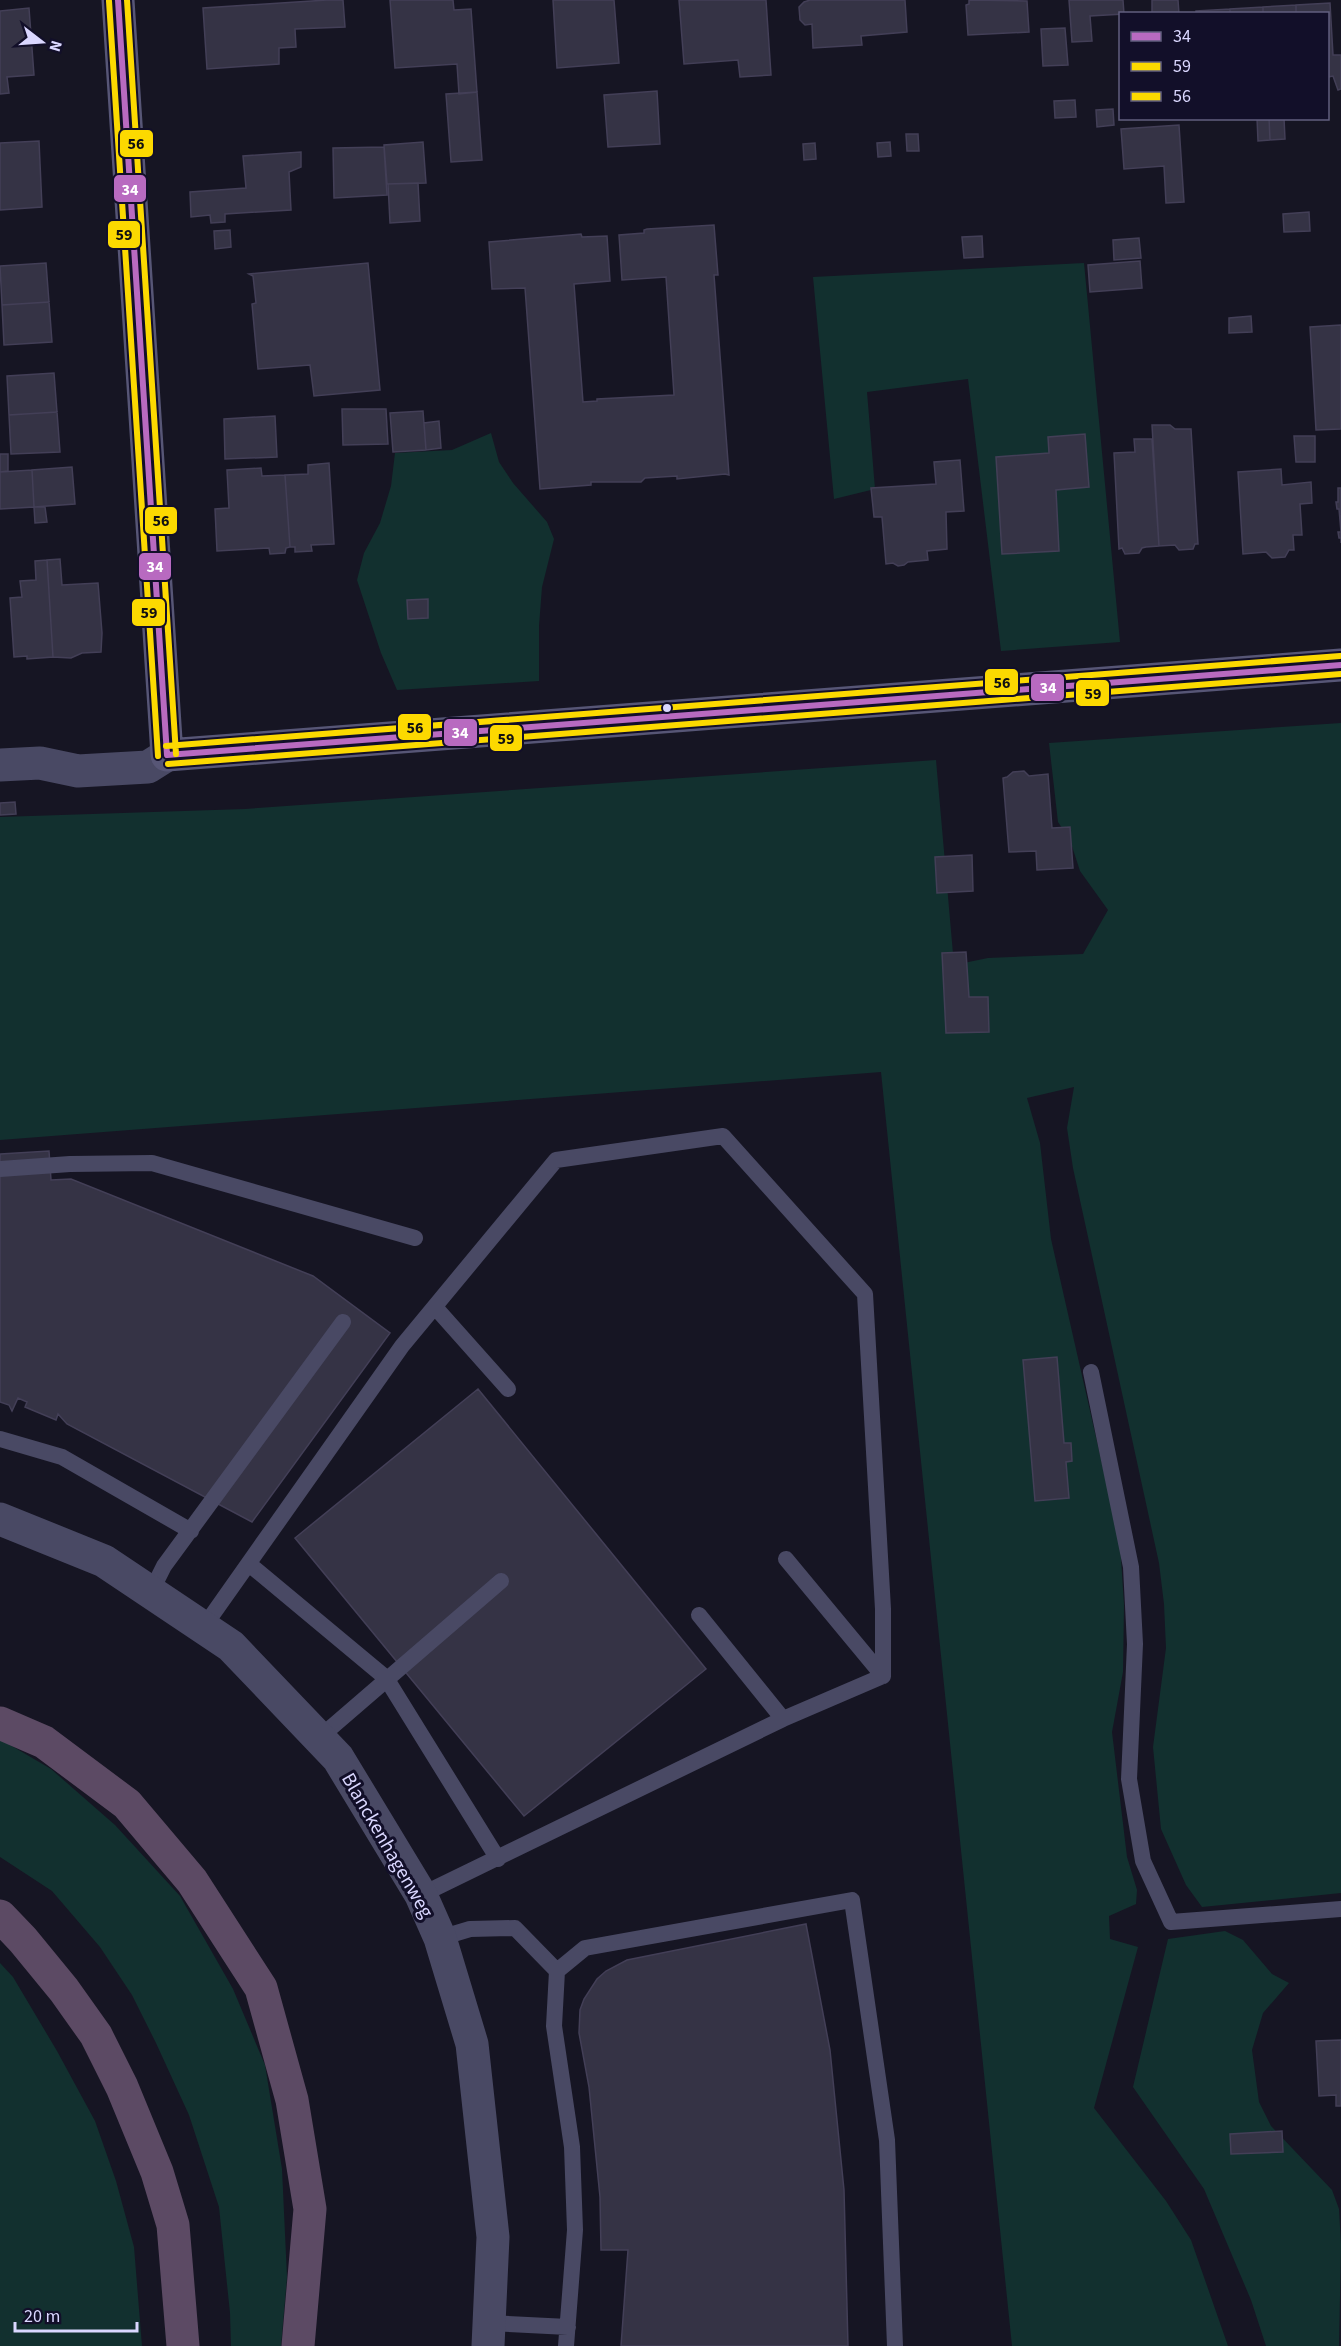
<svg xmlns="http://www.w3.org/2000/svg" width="1341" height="2346" viewBox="0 0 1341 2346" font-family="'Source Sans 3',sans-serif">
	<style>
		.green { fill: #12302f }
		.building { fill: #353345; stroke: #433f57; stroke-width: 1.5 }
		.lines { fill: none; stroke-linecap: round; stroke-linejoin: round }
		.lane { stroke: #494964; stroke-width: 16 }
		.street { stroke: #494964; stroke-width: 33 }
		.secondary { stroke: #575676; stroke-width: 33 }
		.highway { stroke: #5c4a64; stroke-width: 33 }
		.bus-1-casing { stroke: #120f29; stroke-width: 10 }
		.bus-2-casing { stroke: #120f29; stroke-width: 10 }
		.bus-3-casing { stroke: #120f29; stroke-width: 10 }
		.bus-1 { stroke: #b86ac0; stroke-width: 6 }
		.bus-2 { stroke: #fcd900; stroke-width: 6 }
		.bus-3 { stroke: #fcd900; stroke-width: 6 }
		.bus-dot { fill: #dad7ff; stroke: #120f29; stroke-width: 2 }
		.labels { text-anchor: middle; stroke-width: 6; stroke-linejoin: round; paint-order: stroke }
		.street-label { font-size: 20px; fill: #dad7ff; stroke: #120f29 }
		.line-badge { stroke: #120f29; stroke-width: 2 }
		.badge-label { font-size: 16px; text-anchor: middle; font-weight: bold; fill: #fff }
		.pale-badge-label { font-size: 16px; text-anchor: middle; font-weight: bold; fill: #111 }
	</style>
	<rect width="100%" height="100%" fill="#161523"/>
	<!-- green -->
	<path class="green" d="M1084 263 1120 642 1001 651 968 379 867 392 875 489 834 499 813 277Z
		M491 433 499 462 513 483 547 522 554 539 542 587 539 626V681L397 690 381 653 357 580 364 553 380 523 391 486 395 453 452 450Z
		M1341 723V1893L1202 1907 1186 1885 1161 1829 1153 1747 1166 1648 1164 1604 1159 1563 1073 1168 1067 1128 1074 1087 1027 1098 1040 1143 1051 1239 1120 1543 1124 1605 1123 1672 1112 1732 1127 1857 1137 1890 1136 1904 1109 1916 1110 1939 1138 1947 1094 2108 1166 2201 1191 2240 1228 2346H1012L881 1072 0 1140V817L245 809 936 760 954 965 988 958 1083 954 1108 910 1080 871 1070 840 1058 822 1049 743Z
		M0 1739 51 1769 115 1825 180 1896 233 1989 265 2065 282 2169 287 2277 281 2346H231L230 2313 219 2207 189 2115 156 2043 132 1995 100 1947 52 1891 0 1857Z
		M1225 1931 1243 1940 1272 1974 1289 1983 1263 2013 1252 2050 1259 2102 1271 2126 1332 2190 1339 2209 1341 2245 1339 2346H1266L1251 2300 1204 2189 1133 2087 1168 1939Z
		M0 1963 13 1977 57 2051 95 2121 116 2181 134 2247 142 2346H0Z"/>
	<!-- building -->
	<path class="building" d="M327 0H343L345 27 295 29 296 47 279 48V64L207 69 203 8Z
		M390 0H453L454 10 471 9 477 92 459 94 457 64 395 68Z
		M553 0H614L619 63 557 68Z
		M679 0H766L771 75 740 77 738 60 684 64Z
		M810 0H905L907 32 861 36 862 45 813 48 812 24 805 25 800 20 799 7 804 2Z
		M969 0 1027 1 1029 32 968 35 966 5 969 4Z
		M1069 0H1123L1124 14 1090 16 1092 41 1072 42Z
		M1152 0H1178L1179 14H1152Z
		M1330 3 1333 55H1341V89L1338 90 1333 76 1328 77V14H1296V5Z
		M1296 5V14H1263V7Z
		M1263 7V14H1230V9Z
		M29 8 34 75 7 77 9 93 0 94V11Z
		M1230 9V14H1196V11Z
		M1065 28 1068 65 1043 66 1041 29Z
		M657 91 660 144 608 147 604 95Z
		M477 92 482 160 451 162 446 94Z
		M1075 100 1076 117 1055 118 1054 101Z
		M1113 109 1114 125 1097 127 1096 110Z
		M1257 118H1269L1270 140 1258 141Z
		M1269 118H1284L1285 139 1270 140Z
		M1179 125 1184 202 1166 203 1164 166 1124 169 1121 129Z
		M906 134H918L919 151H907Z
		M39 141 42 207 0 210V143Z
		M423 142 426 183 387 184 384 145Z
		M890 142 891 156 878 157 877 143Z
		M815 143 816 159 804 160 803 144Z
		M384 147 387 195 334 198 333 148Z
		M301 152V167L289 172 291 210 225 214V222L211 223 210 215 191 217 190 192 246 188 243 156Z
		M418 183 420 221 390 223 388 184Z
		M1309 212 1310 231 1284 232 1283 214Z
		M714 225 718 275H714L729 475 725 474 677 479V476L645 478 641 482H591V485L540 489 525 288 492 289 489 242 581 234 582 237 607 236 610 281 574 284 583 402 597 401V399L674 395 666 277 622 280 619 235 644 233V230L647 229Z
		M230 230 231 247 215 249 214 231Z
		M982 236 983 257 964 258 962 237Z
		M1139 238 1141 258 1114 260 1113 240Z
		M1140 261 1142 288 1090 292 1088 265Z
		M46 263 49 302 2 305 0 266Z
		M368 263 380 390 314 396 310 365 258 369 252 304 256 303 253 276 249 274Z
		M49 302 52 342 4 345 2 305Z
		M1251 316 1252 332 1229 333V318Z
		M1341 325V429L1316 430 1310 327Z
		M54 373 57 412 9 415 7 376Z
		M342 409H386L388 444 343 445Z
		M423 411 426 450 393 452 390 413Z
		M57 412 60 452 11 454 9 415Z
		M275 416 277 457 225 459 224 419Z
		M439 421 441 448 426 450 424 423Z
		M1152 425H1170L1175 429H1191L1198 544H1195L1193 549 1179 550 1175 545 1159 546Z
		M1085 434 1089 487 1056 490 1059 551 1002 554 996 457 1049 453 1048 437Z
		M1294 436H1315V462H1296Z
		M1134 439H1152L1159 546 1146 547 1142 548 1139 553 1125 554 1122 548 1119 549 1114 453 1135 452Z
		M0 454H8V471L0 472Z
		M960 460 964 511 946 512 947 549 927 551 928 560 908 562 904 565 898 566 893 563 886 564 882 517H874L871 488 936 484 934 462Z
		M329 463 334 544 311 545 312 551 295 552V547H290L285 475 308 474V465Z
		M72 467 75 504 34 507 32 470Z
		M261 468 262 476 285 475 290 547 286 548 285 553 270 554 269 548 217 551 215 509 229 508 227 470Z
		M1281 469 1282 485 1311 482 1312 503 1300 504 1302 535H1293L1294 550H1289L1285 557 1272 558 1266 552 1243 554 1238 472Z
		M32 470 34 507 0 509V472Z
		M1338 488H1341V543V538H1339L1338 532H1341L1339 509H1337L1336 502H1338Z
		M34 507H45L47 522 35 523Z
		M60 559 62 585 98 583 102 633 101 652 82 653 71 658 53 657 47 560Z
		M47 560 53 657 27 659V656L14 657 10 598 22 597 20 581 36 580 35 561Z
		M428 599V618L408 619 407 600Z
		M1024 771 1029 776 1048 774 1052 828 1070 827 1073 868 1037 870 1036 851 1009 852 1003 778 1007 777 1013 772Z
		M15 802 16 814 0 815V803Z
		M972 855 973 891 937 893 935 857Z
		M966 952 969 997H988L989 1032 946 1033 942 953Z
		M49 1151 51 1180 71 1179 313 1276 390 1333 252 1522 67 1424 58 1414 56 1420 25 1407 27 1402 18 1398 12 1411 9 1405 0 1402V1154Z
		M1057 1357 1064 1443H1071L1072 1461 1066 1462 1069 1498 1035 1501 1023 1360Z
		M478 1389 706 1669 524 1816 295 1538Z
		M806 1924 830 2050 844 2190 848 2346H621L628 2250H601L600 2197 589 2087 579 2033 580 2010 584 1999 597 1979 606 1971 627 1960Z
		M1341 2040V2106H1336V2095L1319 2096 1316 2041Z
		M1282 2131 1283 2152 1231 2154 1230 2134Z"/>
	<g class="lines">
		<!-- lane -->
		<path class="lane" d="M0 1169 70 1164 152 1163 415 1238
			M435 1307 508 1389
			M1091 1372 1131 1567 1135 1644 1129 1779 1143 1861 1171 1922 1341 1909
			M0 1439 62 1457 191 1531
			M786 1559 883 1676
			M249 1564 386 1678 498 1859
			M151 1592 164 1566 343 1322
			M699 1615 783 1719
			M203 1628 402 1346 556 1160 723 1136 865 1294 883 1609V1676L783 1719 421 1895
			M319 1738 501 1581
			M440 1938 470 1929 515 1928 557 1971
			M490 2323 568 2327
			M566 2346 575 2230 572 2147 554 2026 557 1971 585 1948 852 1900 887 2140 895 2346"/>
		<!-- street -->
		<path class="street" d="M0 765 40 763 78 771 148 767 167 755
			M0 1519 104 1561 231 1646 338 1758 421 1895 440 1938 472 2044 493 2237 488 2346"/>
		<!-- secondary -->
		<path class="secondary" d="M118 0 167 755 1341 665"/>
		<!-- highway -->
		<path class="highway" d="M0 1723 44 1742 127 1804 192 1881 261 1988 292 2100 310 2209 298 2346
			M0 1916 23 1940 64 1990 96 2035 122 2087 157 2172 173 2225 183 2346"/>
		<!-- bus-1 casing -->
		<g class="bus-1-casing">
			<path id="bus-1" d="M118 0 167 755
				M167 755 1341 665"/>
		</g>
		<!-- bus-2 casing -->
		<g class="bus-2-casing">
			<path id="bus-2" d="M109 1 158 756
				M168 764 1341 674"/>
		</g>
		<!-- bus-3 casing -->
		<g class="bus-3-casing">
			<path id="bus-3" d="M127 0 176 754
				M166 746 1340 656"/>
		</g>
		<!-- bus-1 -->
		<use href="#bus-1" class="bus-1"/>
		<!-- bus-2 -->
		<use href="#bus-2" class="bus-2"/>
		<!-- bus-3 -->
		<use href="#bus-3" class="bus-3"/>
	</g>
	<!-- markers -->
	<circle class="bus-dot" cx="667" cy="708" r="5"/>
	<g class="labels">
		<!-- street labels -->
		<g class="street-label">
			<text transform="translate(388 1845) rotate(60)" y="7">Blanckenhagenweg</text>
		</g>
	</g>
	<g class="line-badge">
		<rect x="119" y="129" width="35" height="29" rx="6" fill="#fcd900"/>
		<rect x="113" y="174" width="34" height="29" rx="6" fill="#b86ac0"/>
		<rect x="107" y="220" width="34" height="29" rx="6" fill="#fcd900"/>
		<rect x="144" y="506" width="34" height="29" rx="6" fill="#fcd900"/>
		<rect x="138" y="552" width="34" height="29" rx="6" fill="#b86ac0"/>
		<rect x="131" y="598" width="35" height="29" rx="6" fill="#fcd900"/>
		<rect x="984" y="668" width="35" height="28" rx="6" fill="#fcd900"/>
		<rect x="1030" y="673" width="35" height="29" rx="6" fill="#b86ac0"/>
		<rect x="1075" y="679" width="35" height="28" rx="6" fill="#fcd900"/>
		<rect x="397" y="713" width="35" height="28" rx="6" fill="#fcd900"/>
		<rect x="443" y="718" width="35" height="29" rx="6" fill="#b86ac0"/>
		<rect x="489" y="724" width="34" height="28" rx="6" fill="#fcd900"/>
	</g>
	<g class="badge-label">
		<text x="130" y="195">34</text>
		<text x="155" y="572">34</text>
		<text x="1048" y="693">34</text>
		<text x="460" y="738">34</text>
	</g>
	<g class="pale-badge-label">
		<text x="136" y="149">56</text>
		<text x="124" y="240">59</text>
		<text x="161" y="526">56</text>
		<text x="149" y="618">59</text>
		<text x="1002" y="688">56</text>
		<text x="1093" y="699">59</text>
		<text x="415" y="733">56</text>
		<text x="506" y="744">59</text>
	</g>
	<!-- legend -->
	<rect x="1119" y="12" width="210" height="108" fill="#120f29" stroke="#625f7f" stroke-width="1.5"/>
	<rect x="1131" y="32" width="30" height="9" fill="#b86ac0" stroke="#625f7f" stroke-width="1.5"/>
	<text x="1173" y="42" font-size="18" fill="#dad7ff">34</text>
	<rect x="1131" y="62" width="30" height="9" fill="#fcd900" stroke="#625f7f" stroke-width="1.5"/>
	<text x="1173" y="72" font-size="18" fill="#dad7ff">59</text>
	<rect x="1131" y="92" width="30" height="9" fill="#fcd900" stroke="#625f7f" stroke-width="1.5"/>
	<text x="1173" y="102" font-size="18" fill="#dad7ff">56</text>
	<!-- north arrow -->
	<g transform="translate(42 42) rotate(107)" stroke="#120f29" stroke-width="4.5" paint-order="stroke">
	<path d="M0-4.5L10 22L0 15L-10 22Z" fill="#dad7ff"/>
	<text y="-9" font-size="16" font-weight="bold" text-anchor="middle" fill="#dad7ff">N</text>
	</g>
	<!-- scale -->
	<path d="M15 2322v9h122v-9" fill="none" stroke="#dad7ff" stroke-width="3"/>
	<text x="24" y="2322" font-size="18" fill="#dad7ff" stroke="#120f29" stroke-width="4.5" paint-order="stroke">20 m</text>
</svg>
